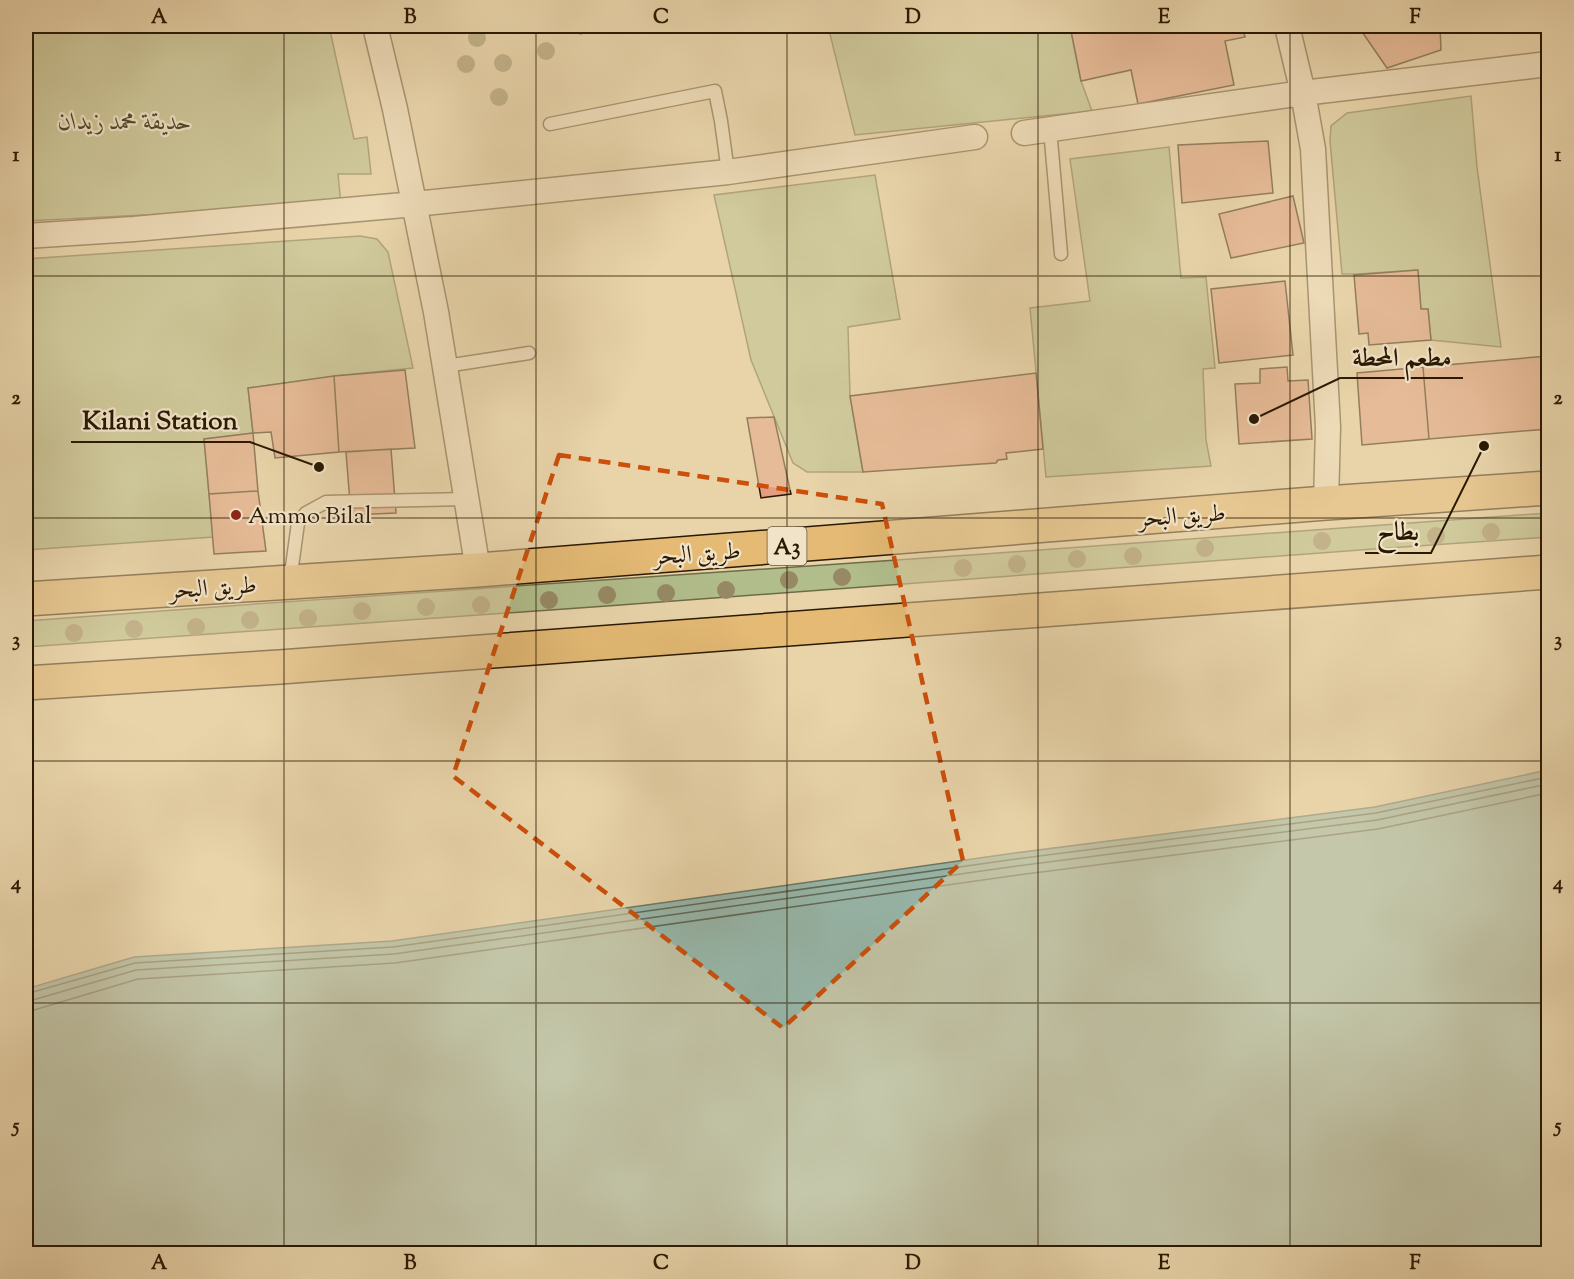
<svg xmlns="http://www.w3.org/2000/svg" width="1574" height="1279" viewBox="0 0 1574 1279" font-family="'Sorts Mill Goudy',Amiri,serif">
	<style>
		.green { fill: #b1be8c; stroke: #6e6c47; stroke-width: 1.5 }
		.water { fill: #97b8ac; stroke: #6b7868; stroke-width: 1.5 }
		.lines { fill: none; stroke-linecap: round; stroke-linejoin: round }
		.shore { stroke: #606857; stroke-width: 1.5 }
		.building { fill: #e39d80; stroke: #2a1902; stroke-width: 1.5 }
		.lane-casing { stroke: #5a482c; stroke-width: 15 }
		.street-casing { stroke: #5a482c; stroke-width: 27 }
		.highway-casing { stroke: #2a1902; stroke-width: 36 }
		.lane { stroke: #f1e3c8; stroke-width: 12 }
		.street { stroke: #f1e3c8; stroke-width: 24 }
		.highway { stroke: #e4ba75; stroke-width: 33 }
		.tree { fill: #968964 }
		.marked { fill: none; stroke: #cc4f0a; stroke-width: 4.5; stroke-dasharray: 12 8; stroke-linejoin: round }
		.grid { fill: none; stroke: #2a1902; stroke-width: 1.5; stroke-opacity: 0.55 }
		.poi-dot { fill: #8f2418; stroke: #f1e3c8; stroke-width: 2 }
		.labels { text-anchor: middle; stroke-width: 4.5; stroke-linejoin: round; paint-order: stroke }
		.shield { fill: #f1e3c8; stroke: #66563d; stroke-width: 1.5 }
		.shield-label { font-size: 22px; font-weight: bold; fill: #2a1902 }
		.park-label { font-size: 24px; font-style: italic; fill: #524b2b; stroke: #f1e3c8 }
		.poi-label { font-size: 24px; fill: #2a1902; stroke: #f1e3c8; text-anchor: start }
		.street-label { font-size: 24px; fill: #2a1902; stroke: #f1e3c8 }
		.leader { fill: none; stroke: #2a1902; stroke-width: 2 }
		.callout-dot { fill: #2a1902; stroke: #f1e3c8; stroke-width: 2 }
		.callout-label { font-size: 26px; text-anchor: middle; font-weight: bold; fill: #2a1902; stroke: #f1e3c8; stroke-width: 4.5; stroke-linejoin: round; paint-order: stroke }
		.neatline { fill: none; stroke: #2a1902; stroke-width: 2 }
		.grid-label { font-size: 20px; text-anchor: middle; font-weight: bold; fill: #2a1902 }
	</style>
	<rect width="100%" height="100%" fill="#e9d4aa"/>
	<filter id="stains"><feTurbulence type="fractalNoise" baseFrequency=".00333" numOctaves="4"/><feColorMatrix values="0 0 0 0 .2 0 0 0 0 .09 0 0 0 0 .02 0 0 0 .5 -.17"/></filter>
	<radialGradient id="worn" r=".72"><stop offset=".6" stop-color="#630" stop-opacity="0"/><stop offset="1" stop-color="#630" stop-opacity=".3"/></radialGradient>
	<!-- green -->
	<path class="green" d="M26 26H329L354 139 367 137 371 174H338L341 205 26 221Z
		M828 26H1070L1081 81 1092 111 855 135Z
		M1471 96 1477 167 1501 347 1431 340 1428 309H1421L1417 270 1357 274H1342L1330 141 1331 126 1347 113Z
		M1169 147 1181 278 1206 277 1215 368 1203 369 1206 440 1211 466 1046 477 1030 308 1090 301 1070 159Z
		M875 175 900 319 848 327 850 396 863 472H807L793 463 751 360 714 195Z
		M360 236 377 239 388 252 413 368 334 376 248 388 253 433 204 439 213 537 26 550V259Z
		M1548 513V537L1374 549 607 606 26 647V621L269 603 984 554Z"/>
	<!-- water -->
	<path class="water" d="M1548 770V1253H26V989L134 957 392 941 1015 853 1375 807Z"/>
	<g class="lines">
		<!-- shore -->
		<path class="shore" d="M26 994 135 963 393 947 1016 859 1376 813 1548 777
			M26 1002 136 970 394 954 1017 866 1377 820 1548 784
			M26 1011 34 1010 138 979 395 963 1018 875 1378 829 1548 793"/>
	</g>
	<!-- building -->
	<path class="building" d="M577 26H618L580 34Z
		M1070 26H1242L1245 37 1225 41 1234 85 1138 104 1131 70 1081 81Z
		M1358 26H1440L1441 50 1387 68Z
		M1268 141 1273 193 1182 203 1178 145Z
		M1293 196 1304 243 1231 258 1219 214Z
		M1418 270 1421 309H1428L1431 340 1369 345 1368 333 1359 334 1354 275Z
		M1285 281 1293 355 1219 363 1211 289Z
		M1548 356V429L1429 439 1423 367Z
		M1287 367 1288 381 1308 380 1312 439 1239 444 1235 384 1260 383V369Z
		M1423 367 1429 439 1362 445 1357 373Z
		M405 370 415 448 339 452 334 376Z
		M1036 373 1043 449 1006 453 1007 459 998 460 996 463 863 472 850 396Z
		M334 376 339 452 275 458 271 432 253 433 248 388Z
		M774 417 791 494 761 498 747 418Z
		M253 433 258 491 209 494 204 439Z
		M391 449 396 513 351 515 346 452Z
		M258 491 266 551 214 554 209 494Z"/>
	<g class="lines">
		<!-- lane casing -->
		<g class="lane-casing">
			<path id="lane" d="M550 124 715 91 721 121 728 172
				M1050 129 1061 254
				M446 366 529 353
				M290 581 298 523 306 513 326 502 467 499"/>
		</g>
		<!-- street casing -->
		<g class="street-casing">
			<path id="street" d="M375 26 395 109 436 312 478 570
				M1287 26 1303 93 1313 149 1328 427 1326 503
				M1024 133 1303 93 1548 64
				M26 236 134 229 415 204 728 172 975 137"/>
		</g>
		<!-- highway casing -->
		<g class="highway-casing">
			<path id="highway" d="M26 599 478 570 1326 503 1548 488
				M26 683 280 667 1548 572"/>
		</g>
		<!-- lane -->
		<use href="#lane" class="lane"/>
		<!-- street -->
		<use href="#street" class="street"/>
		<!-- highway -->
		<use href="#highway" class="highway"/>
	</g>
	<!-- trees -->
	<g class="tree">
		<circle cx="477" cy="38" r="9"/>
		<circle cx="546" cy="51" r="9"/>
		<circle cx="503" cy="63" r="9"/>
		<circle cx="466" cy="64" r="9"/>
		<circle cx="499" cy="97" r="9"/>
		<circle cx="1491" cy="532" r="9"/>
		<circle cx="1436" cy="536" r="9"/>
		<circle cx="1322" cy="541" r="9"/>
		<circle cx="1205" cy="548" r="9"/>
		<circle cx="1133" cy="556" r="9"/>
		<circle cx="1077" cy="559" r="9"/>
		<circle cx="1017" cy="564" r="9"/>
		<circle cx="963" cy="568" r="9"/>
		<circle cx="842" cy="577" r="9"/>
		<circle cx="789" cy="580" r="9"/>
		<circle cx="726" cy="590" r="9"/>
		<circle cx="666" cy="593" r="9"/>
		<circle cx="607" cy="595" r="9"/>
		<circle cx="549" cy="600" r="9"/>
		<circle cx="481" cy="605" r="9"/>
		<circle cx="426" cy="607" r="9"/>
		<circle cx="362" cy="611" r="9"/>
		<circle cx="308" cy="618" r="9"/>
		<circle cx="250" cy="620" r="9"/>
		<circle cx="196" cy="627" r="9"/>
		<circle cx="134" cy="629" r="9"/>
		<circle cx="74" cy="633" r="9"/>
	</g>
	<!-- marked area -->
	<path d="M0 0H1574V1279H0ZM559 455 882 504 963 861 783 1028 453 776Z" fill="#e9d4aa" fill-opacity=".55" fill-rule="evenodd"/>
	<path class="marked" d="M559 455 882 504 963 861 783 1028 453 776Z"/>
	<!-- grid -->
	<path class="grid" d="M284 26V1254M536 26V1254M787 26V1254M1038 26V1254M1290 26V1254M26 276H1548M26 518H1548M26 761H1548M26 1003H1548"/>
	<!-- markers -->
	<circle class="poi-dot" cx="236" cy="515" r="6"/>
	<g class="labels">
		<!-- shield labels -->
		<rect class="shield" x="767.5" y="527" width="39" height="38" rx="4.5"/>
		<g class="shield-label">
			<text x="787" y="554">A3</text>
		</g>
		<!-- park labels -->
		<g class="park-label">
			<text x="125" y="129">حديقة محمد زيدان</text>
		</g>
		<!-- poi labels -->
		<g class="poi-label">
			<text x="248" y="523">Ammo Bilal</text>
		</g>
		<!-- street labels -->
		<g class="street-label">
			<text transform="translate(1182 515) rotate(-4)" y="8">طريق البحر</text>
			<text transform="translate(697 553) rotate(-4)" y="8">طريق البحر</text>
			<text transform="translate(213 587) rotate(-4)" y="8">طريق البحر</text>
		</g>
	</g>
	<!-- callouts -->
	<path class="leader" d="M1254 419L1340 378H1463M319 467L250 442H71M1484 446L1431 553H1365"/>
	<g class="callout-dot">
		<circle cx="1254" cy="419" r="6"/>
		<circle cx="319" cy="467" r="6"/>
		<circle cx="1484" cy="446" r="6"/>
	</g>
	<g class="callout-label">
		<text x="1402" y="366">مطعم المحطة</text>
		<text x="160" y="429">Kilani Station</text>
		<text x="1398" y="540">بطاح</text>
	</g>
	<!-- margin -->
	<rect width="1574" height="1279" fill="none" stroke="#e9d4aa" stroke-width="66"/>
	<rect x="33" y="33" width="1508" height="1213" class="neatline"/>
	<g class="grid-label">
		<text x="159" y="23">A</text>
		<text x="410" y="23">B</text>
		<text x="661" y="23">C</text>
		<text x="913" y="23">D</text>
		<text x="1164" y="23">E</text>
		<text x="1415" y="23">F</text>
		<text x="16" y="161">1</text>
		<text x="1558" y="161">1</text>
		<text x="16" y="404">2</text>
		<text x="1558" y="404">2</text>
		<text x="16" y="646">3</text>
		<text x="1558" y="646">3</text>
		<text x="16" y="889">4</text>
		<text x="1558" y="889">4</text>
		<text x="16" y="1132">5</text>
		<text x="1558" y="1132">5</text>
		<text x="159" y="1269">A</text>
		<text x="410" y="1269">B</text>
		<text x="661" y="1269">C</text>
		<text x="913" y="1269">D</text>
		<text x="1164" y="1269">E</text>
		<text x="1415" y="1269">F</text>
	</g>
	<rect width="100%" height="100%" filter="url(#stains)"/>
	<rect width="100%" height="100%" fill="url(#worn)"/>
</svg>
